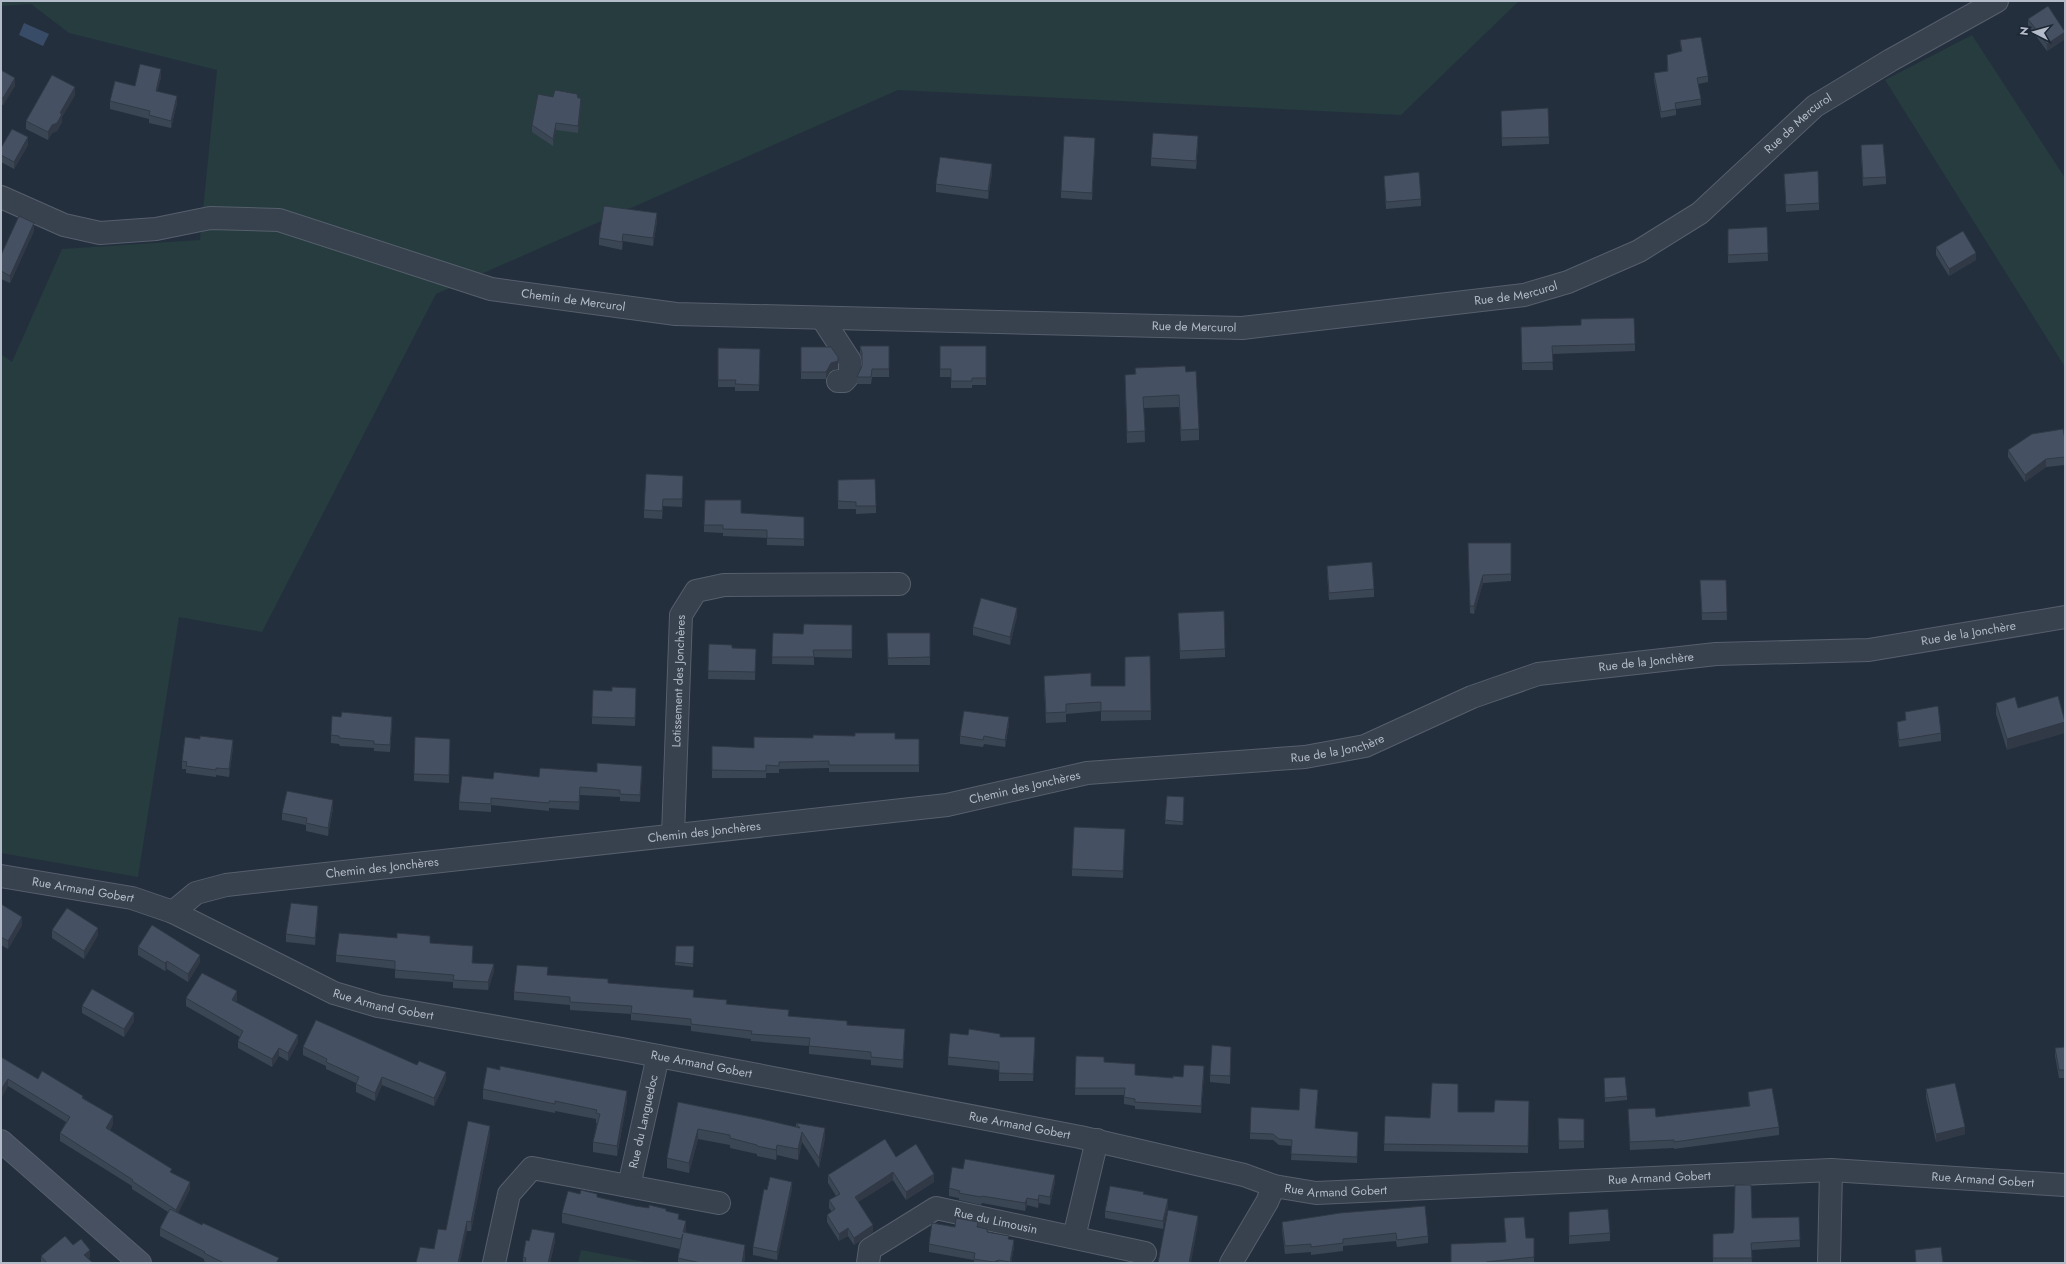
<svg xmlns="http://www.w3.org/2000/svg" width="2066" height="1264" viewBox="0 0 2066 1264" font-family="Jost,sans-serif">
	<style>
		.green { fill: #263c3f }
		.water { fill: #394c67 }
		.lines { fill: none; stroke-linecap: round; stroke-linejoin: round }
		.street-casing { stroke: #565f6c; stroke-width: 24 }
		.secondary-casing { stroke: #565f6c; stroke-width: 24 }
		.street { stroke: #38414e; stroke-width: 22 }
		.secondary { stroke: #465061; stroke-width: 22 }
		.wall { fill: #3b4654 }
		.shaded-wall { fill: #303945 }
		.building { fill: #455162; stroke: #303945 }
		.labels { text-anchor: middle; stroke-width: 4; stroke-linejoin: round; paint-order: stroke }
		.street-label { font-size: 12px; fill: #b4bcc9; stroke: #1d2633 }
	</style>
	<rect width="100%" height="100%" fill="#242f3e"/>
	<!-- green -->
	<path class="green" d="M1 1H1519L1401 115 898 90 436 294 262 632 179 617 138 877 1 853V354L12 362 62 249 200 240 217 70 69 33 31 4 1 6Z
		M1972 35 2065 178V367L1885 80Z
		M581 1250 650 1263H578Z"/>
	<!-- water -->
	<path class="water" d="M24 23 49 34 43 46 19 35Z"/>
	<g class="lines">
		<!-- street casing -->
		<g class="street-casing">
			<g id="street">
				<path id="s1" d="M1 197 64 225 100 233 156 229 210 218 279 220 491 289 676 314 1242 328 1524 295 1568 282 1639 251 1700 213 1815 106 1891 60 1997 1"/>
				<path d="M822 318 850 361V374L844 381H838"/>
				<path id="s2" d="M673 835 681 615 696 591 724 585 899 584"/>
				<path id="s3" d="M1 876 132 898 173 912 334 993 378 1006 622 1049 1080 1137 1244 1175 1274 1186 1316 1193 1831 1170 2065 1185"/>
				<path id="s4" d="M173 912 196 893 226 885 947 805 1087 773 1305 757 1365 746 1472 697 1538 674 1716 654 1869 650 2065 617"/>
				<path id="s5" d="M629 1186 658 1056"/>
				<path d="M1074 1237 1097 1140"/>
				<path d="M494 1263 509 1194 532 1168 719 1203"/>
				<path id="s6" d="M868 1263 870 1249 936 1208 1145 1253"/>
				<path d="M1231 1263 1267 1202 1274 1186"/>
				<path d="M1829 1263 1831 1170"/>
			</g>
		</g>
		<!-- secondary casing -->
		<g class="secondary-casing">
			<path id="secondary" d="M1 1141 140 1263"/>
		</g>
		<!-- street -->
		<use href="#street" class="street"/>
		<!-- secondary -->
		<use href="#secondary" class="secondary"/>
	</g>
	<!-- wall -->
	<path class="wall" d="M2028 19 2065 39 2047 51 2028 25Z
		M1680 40 1708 76V82L1698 84 1701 99V105L1676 109V115L1661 118 1654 80V73L1667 71V55L1681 51Z
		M1 70 15 86 3 105 1 104Z
		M161 77 157 91 177 103 171 128 149 123V119L110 109V101L135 86Z
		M75 95 62 117V122L57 131 52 133 48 140 26 129V121Z
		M553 97 578 98 581 105 578 133 556 130 553 146 532 132V125Z
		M1501 111 1549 137V144L1502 146Z
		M1198 144 1196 169 1151 166V158Z
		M28 145 14 169 1 162V148Z
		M1095 145 1092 200 1061 198V191Z
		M1861 153 1886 177V184L1863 186Z
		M992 172 988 199 936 192V184Z
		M1784 174 1819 203V210L1786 212Z
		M1384 176 1421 199V206L1386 209Z
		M657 221 653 246 623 241 622 250 599 245V238Z
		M1767 227 1768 261 1728 263V229Z
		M34 231 10 283 1 279V255Z
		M1936 247 1976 260 1949 276 1936 255Z
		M1521 327 1635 344V351L1552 354 1553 370H1522Z
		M860 346H889V377H872L871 384H857V377L862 366V361L860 353Z
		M940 346H986V385H972V388H951V377H940Z
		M801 347 838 369 831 370 826 379H801Z
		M718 348 760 349 759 391H735V387H718Z
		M1135 368 1186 372 1199 429V440L1181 441 1179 407 1144 408 1145 442 1127 443 1125 375 1135 374Z
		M2065 440V465L2046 467 2025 482 2008 457V450Z
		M838 480 876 506V513L856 514V509H838Z
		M683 483 682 507 663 506 662 519 644 518V510Z
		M741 513 804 517V546L767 545V538L723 536V533L704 532V525Z
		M1511 543V581L1483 583 1474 614 1470 613 1468 550Z
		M1327 566 1374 589V597L1329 600 1327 574Z
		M1700 580H1726L1727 620H1702Z
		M1178 613 1225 649V657L1180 659Z
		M1017 616 1010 645 973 635V627Z
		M852 625V658L814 657V665L772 664 773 633 803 634Z
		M887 633H930V665H888Z
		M709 644 732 648 756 649 755 680 708 679Z
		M1150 656 1151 720 1101 721V711L1066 714V722L1046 723 1044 686V676L1091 686H1125Z
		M636 695 635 726 592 724V717Z
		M1996 703 2018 708 2007 750 1996 714Z
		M1905 712 1941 733V741L1899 747 1897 730V722L1905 720Z
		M1009 724 1005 747 984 744 983 747 960 744V736Z
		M392 725 390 752 374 751V748L340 746 339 744 331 743V735Z
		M813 738 919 739V772H829V768L779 769V773H766V778H712V746L754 748Z
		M450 739 449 783 414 781V774Z
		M233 747 229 777 216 775V777L186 773V769H182V761Z
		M597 772 642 774 640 802 620 801V797L580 795 579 810 549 808V811L491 805V812L459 810V802L493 779 539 777Z
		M1167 796 1184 797 1183 825 1165 824Z
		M333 808 328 836 306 831V825L282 820V813Z
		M1125 836 1123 878 1072 876V869Z
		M1 904 22 925 8 949 1 945Z
		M318 913 315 945 286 942V934Z
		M52 930 98 935 84 959 52 938Z
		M430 943 473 963 494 971 488 990 453 988V982L395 978V969L336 962V955Z
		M694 946 693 967 675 965V962Z
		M138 947 200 962 188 982 167 969 165 971 138 955Z
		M548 975 608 983 693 997 789 1016 847 1025 905 1037 903 1068 871 1065V1060L809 1054V1046L751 1041V1039L691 1031V1026L631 1020V1014L570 1010V1005L514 1000V992Z
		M186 998 237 999 236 1002 298 1042 288 1061 279 1056 272 1067 238 1048V1041L240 1037 186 1006Z
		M82 1006 134 1021 124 1037 82 1013Z
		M968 1035 1000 1037 1035 1045 1033 1081H999V1070L948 1065V1057Z
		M303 1047 446 1080 434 1106 382 1085 375 1101 356 1092V1083L326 1069V1066L303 1055Z
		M2065 1047V1078H2059L2055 1056V1048Z
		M1231 1055 1230 1084 1210 1082V1075Z
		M1076 1056 1104 1062 1135 1075 1173 1078 1204 1073 1201 1113 1135 1109V1106L1124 1104V1095H1075Z
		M1 1057 38 1079 83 1098 113 1124 110 1130 172 1173 190 1189 178 1213 279 1263H208L204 1261V1259L160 1236V1228L168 1212 132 1189V1186L60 1141V1133L66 1122 8 1086 2 1096 1 1095Z
		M1604 1082 1627 1096V1100L1605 1102Z
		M483 1089 627 1101 617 1156 593 1152V1142L597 1123H596V1119L555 1111V1113L483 1099Z
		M1926 1089 1965 1134 1936 1142 1926 1097Z
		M1748 1092 1779 1127V1135L1674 1149V1148L1630 1150 1628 1109 1656 1117 1749 1106Z
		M1318 1096 1315 1128 1358 1132 1357 1163 1291 1160 1292 1146 1279 1145 1273 1140 1250 1139V1133L1299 1110Z
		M1529 1101 1528 1153 1384 1151 1385 1116 1430 1118 1458 1112H1494Z
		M678 1102 796 1127V1123L825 1138 819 1168 802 1142 798 1160 777 1155 776 1160 757 1156V1154L730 1148V1145L698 1139 689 1173 667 1168V1158Z
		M1558 1118 1584 1119V1148L1559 1149Z
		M490 1135 471 1231H467L434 1249 446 1230Z
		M896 1157 934 1182 906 1200 893 1180 858 1202 873 1232 854 1245 848 1236 839 1241 827 1222V1215L832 1212 829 1208V1200L836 1196 828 1183V1175Z
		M963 1169 1055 1182 1050 1205 1039 1203 1038 1208 1027 1205 1025 1211 982 1203 981 1205 959 1200V1198L949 1196V1188Z
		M792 1189 777 1260 753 1255V1247Z
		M580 1194 597 1197 635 1206 666 1212 679 1220 685 1232 745 1255 744 1263H678V1258L680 1249 562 1223V1213Z
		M1168 1206 1163 1229 1105 1218V1211Z
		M1569 1212 1610 1233V1241L1569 1244Z
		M1799 1217 1800 1247 1751 1250 1752 1263H1713V1234L1733 1233 1752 1218Z
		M1504 1218 1526 1238H1534V1263H1451L1506 1242Z
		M1282 1222 1428 1236V1243L1397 1247 1396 1241 1343 1246V1251L1311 1255V1252L1285 1254 1282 1230Z
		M955 1227H978L987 1232 1009 1239 1014 1247 1011 1263H974V1260L929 1252V1244Z
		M529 1241H555L550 1263H523V1257Z
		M73 1245 90 1257 88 1259 93 1263H41V1256Z"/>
	<!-- shaded-wall -->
	<path class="shaded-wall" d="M2065 32V39L2047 51V44Z
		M161 69V77L156 98V91Z
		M15 78V86L3 105V98Z
		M75 87V95L62 117V122L57 131 52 133 48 140V132L52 125 60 113Z
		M177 96V103L171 128V121Z
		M581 98V105L578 133V126Z
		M556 123V130L553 146V139Z
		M28 137V145L14 169V162Z
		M1095 138V145L1092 200V193Z
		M992 164V172L988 199V191Z
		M657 213V221L653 246V238Z
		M34 223V231L10 283V276Z
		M623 234V241L622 250V242Z
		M1976 253V260L1949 276V269Z
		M838 361V369L831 370 826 379V372L831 363Z
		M2046 459V467L2025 482V475Z
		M1483 575V583L1474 614V606Z
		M1017 608V616L1010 645V637Z
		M636 688V695L635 726V718Z
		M1009 717V724L1005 747V740Z
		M2065 722V733L2007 750V739Z
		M233 740V747L229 777V769Z
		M642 766V774L640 802V795Z
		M333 800V808L328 836V828Z
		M318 906V913L315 945V938Z
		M22 917V925L8 949V941Z
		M98 928V935L84 959V951Z
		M200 955V962L188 982V974Z
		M167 961V969L165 971V963Z
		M494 964V971L488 990V982Z
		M237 991V999L232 1007V1000Z
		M134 1013V1021L124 1037V1029Z
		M905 1029V1037L903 1068V1060Z
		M298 1035V1042L288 1061V1053Z
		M279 1048V1056L272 1067V1059Z
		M1204 1066V1073L1201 1113V1106Z
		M446 1072V1080L434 1106V1098Z
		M382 1077V1085L375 1101V1093Z
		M8 1079V1086L2 1096V1088Z
		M1318 1090V1096L1315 1134V1128Z
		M627 1091V1101L617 1156V1146Z
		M113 1116V1124L106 1135V1128Z
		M490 1126V1135L471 1231V1222Z
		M1965 1127V1134L1936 1142V1134Z
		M825 1128V1138L819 1168V1158Z
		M698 1129V1139L689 1173V1163Z
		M802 1132V1142L798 1160V1149Z
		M777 1145V1155L776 1160V1150Z
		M893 1172V1180L855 1204V1197Z
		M934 1174V1182L906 1200V1192Z
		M1055 1175V1182L1050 1205V1197Z
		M190 1182V1189L176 1217V1210Z
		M792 1182V1189L777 1260V1252Z
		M2 1187V1194L1 1195V1188Z
		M1039 1195V1203L1038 1208V1200Z
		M1027 1198V1205L1025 1211V1203Z
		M1168 1199V1206L1163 1229V1221Z
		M1198 1216V1224L1191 1263H1189Z
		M467 1221V1231L460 1263H458Z
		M686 1221V1231L683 1242V1232Z
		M873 1225V1232L854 1245V1238Z
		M848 1228V1236L839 1241V1234Z
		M555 1233V1241L550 1263H548Z
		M1014 1240V1247L1011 1263H1010Z
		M745 1245V1255L744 1263H742Z
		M90 1250V1257L84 1262V1255Z
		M999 1260V1263H993V1262Z"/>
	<!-- building -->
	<path class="building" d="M2048 6 2065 32 2047 44 2028 19Z
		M1701 37 1708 76 1697 78 1701 99 1675 103 1676 109 1661 112 1654 73 1668 71 1667 55 1682 51 1680 40Z
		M140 64 161 69 156 91 177 96 171 121 149 115 150 111 110 101 115 81 135 86Z
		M1 70 15 78 3 98 1 96Z
		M52 75 75 87 60 113 62 114 57 123 52 125 48 132 26 121Z
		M555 90 577 94 578 98H581L578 126 556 123 553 139 532 125 538 94 553 97Z
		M1548 108 1549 137 1502 138 1501 111Z
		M12 129 28 137 14 162 1 155V148Z
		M1153 133 1198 136 1196 161 1151 158Z
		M1064 136 1095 138 1092 193 1061 191Z
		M1883 144 1886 177 1863 178 1861 145Z
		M940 157 992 164 988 191 936 184Z
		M1818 171 1819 203 1786 205 1784 174Z
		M1419 172 1421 199 1386 202 1384 176Z
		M604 206 657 213 653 238 623 234 622 242 599 238Z
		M19 216 34 223 10 276 1 271V255Z
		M1767 227 1768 253 1728 255V229Z
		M1963 231 1976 253 1949 269 1936 247Z
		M1634 318 1635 344 1552 346 1553 362 1522 363 1521 327 1581 325V319Z
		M860 346H889V369H872L871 377H857L862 366V353Z
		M940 346H986V378H972V381H951V369H940Z
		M801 347H831L838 357V361L831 363 826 372H801Z
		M718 348 760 349 759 385 735 384 736 380H718Z
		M1185 366 1186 372 1196 371 1199 429 1181 430 1179 395 1143 397 1145 431 1127 432 1125 375 1136 374 1135 368Z
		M2063 429 2065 440V457L2046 459 2025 475 2008 450 2032 434Z
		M646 474 683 476 682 499H663L662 511 644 510Z
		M875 479 876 506H856V502L838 501V480Z
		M705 500H741V513L804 517V539L767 538V530L723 529V525H704Z
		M1468 543H1511V574L1483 575 1474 606H1470Z
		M1372 562 1374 589 1329 593 1327 566Z
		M1700 580H1726L1727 612 1702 613Z
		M981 598 1017 608 1010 637 973 627Z
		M1224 611 1225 649 1180 651 1178 613Z
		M804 624 852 625V650H813L814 657H772L773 633 803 634Z
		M887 633H930V657L888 658Z
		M709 644 732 645V648L756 649 755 672 708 671Z
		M1150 656 1151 711H1101V702L1066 704V712L1046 713 1044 676 1091 673V686H1125V657Z
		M612 687 636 688 635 718 592 717 593 690 612 691Z
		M2058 696 2065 722 2007 739 1996 703 2015 697 2018 708Z
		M1938 706 1941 733 1899 740 1897 722 1906 720 1905 712Z
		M964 711 1009 717 1005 740 984 736 983 740 960 736Z
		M342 712 392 717 390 745 374 744V741L340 738 339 736 331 735 332 716 341 717Z
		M855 733H895V739H919V765H829V761L779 762V766L766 765V771L712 770V746L754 748V737L813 738V735L855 736Z
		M200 736 233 740 229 769 216 768V770L186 766 187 762 182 761 185 737 200 739Z
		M415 737 450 739 449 775 414 774Z
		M597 763 642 766 640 795 620 794V790L580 787 579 802 549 801V803L491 798V804L459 802 462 776 493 779 494 772 539 777 540 768 597 772Z
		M287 791 333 800 328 828 306 823 307 818 282 813Z
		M1167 796 1184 797 1183 822 1165 820Z
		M1074 827 1125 829 1123 871 1072 869Z
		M291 903 318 906 315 938 286 934Z
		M1 904 22 917 8 941 1 937Z
		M67 908 98 928 84 951 52 930Z
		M152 925 200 955 188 974 167 961 165 963 138 947Z
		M339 933 397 938V933L430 936V943L473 946 472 963 494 964 488 982 453 980 454 975 395 970V961L336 955Z
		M676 946H694L693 964 675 962Z
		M517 965 548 967 547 975 608 979V983L694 990 693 997 727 1000 726 1004 789 1010 788 1016 847 1021V1025L905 1029 903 1060 871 1057V1052L809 1046 810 1038 751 1034 752 1031 691 1024V1019L631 1013 632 1006 570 1002V997L514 992Z
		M202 973 237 991 232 1000 298 1035 288 1053 279 1048 272 1059 238 1041 243 1031 186 998Z
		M92 989 134 1013 124 1029 82 1006Z
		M316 1020 417 1065 419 1061 446 1072 434 1098 382 1077 375 1093 356 1084 359 1077 326 1062 327 1059 303 1047Z
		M969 1029 1000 1034V1037H1035L1033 1074 999 1073V1062L948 1057 950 1033 968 1035Z
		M1212 1045 1231 1047 1230 1076 1210 1075Z
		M2065 1047V1070H2059L2055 1048Z
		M1076 1056 1104 1057V1062L1135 1064V1075L1173 1078V1076L1183 1077 1184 1065 1204 1066 1201 1106 1135 1102V1099L1124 1097 1125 1088H1075Z
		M1 1057 38 1079 42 1071 83 1096 82 1098 113 1116 106 1128 172 1169 170 1172 190 1182 176 1210 132 1181 133 1180 60 1133 70 1117 8 1079 2 1088H1Z
		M500 1066 627 1091 617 1146 593 1142 600 1114 596 1113 597 1110 555 1101V1104L483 1089 487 1067 500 1070Z
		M1625 1077 1627 1096 1605 1098 1604 1078Z
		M1432 1083 1458 1084V1112H1494L1495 1100 1529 1101 1528 1146 1384 1144 1385 1116 1430 1118Z
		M1955 1083 1965 1127 1936 1134 1926 1089Z
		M1300 1088 1318 1090 1315 1128 1358 1132 1357 1157 1291 1154 1292 1140 1279 1139 1273 1134 1250 1133 1251 1107 1299 1110Z
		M1772 1088 1779 1127 1674 1142V1140L1630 1142 1628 1109 1655 1108 1656 1117 1750 1106 1748 1092Z
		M678 1102 762 1119 800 1128 796 1123 825 1128 819 1158 802 1132 798 1149 777 1145 776 1150 757 1146V1145L730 1138V1135L698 1129 689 1163 667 1158Z
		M1558 1118 1584 1119V1141H1559Z
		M468 1121 490 1126 471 1222 467 1221 458 1263H416L420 1247 434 1249 438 1229 446 1230Z
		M885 1139 896 1157 916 1144 934 1174 906 1192 893 1172 855 1197 873 1225 854 1238 848 1228 839 1234 827 1215 835 1209 829 1200 840 1194 828 1175Z
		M965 1159 1055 1175 1050 1197 1039 1195 1038 1200 1027 1198 1025 1203 982 1196 981 1197 959 1193 960 1191 949 1188 952 1167 963 1169Z
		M770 1177 792 1182 777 1252 753 1247 764 1189 767 1190Z
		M1735 1185H1751L1752 1218 1799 1217 1800 1240 1751 1243 1752 1258H1713V1234L1733 1233 1734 1229Z
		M1110 1186 1144 1192 1143 1194 1168 1199 1163 1221 1105 1211Z
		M581 1190 597 1194V1197L635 1206 649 1208V1205L666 1209V1211L679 1214 678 1219 686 1221 683 1232 745 1245 742 1263H701L678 1258 683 1234 681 1239 562 1213 568 1191 580 1194Z
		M1425 1206 1428 1236 1397 1240 1396 1233 1343 1239V1243L1311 1247V1244L1285 1246 1282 1222 1340 1213Z
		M170 1209 202 1225 203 1223 279 1258 276 1263H224L204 1253 205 1252 160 1228Z
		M1608 1209 1610 1233 1569 1236V1212Z
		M1168 1210 1198 1216 1189 1263H1158Z
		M1524 1217 1526 1238H1534V1257L1486 1262V1263H1451V1244L1506 1242 1504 1218Z
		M956 1218 978 1222 977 1227 987 1229V1232L1009 1236 1008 1239 1014 1240 1010 1262 999 1260 993 1262 974 1259 975 1253 929 1244 932 1223 955 1227Z
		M532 1229 555 1233 548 1263H525L526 1258 523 1257 526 1240 529 1241Z
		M65 1236 73 1245 81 1239 90 1250 84 1255 93 1263H47L41 1256Z
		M1941 1247 1943 1263H1916L1915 1250Z"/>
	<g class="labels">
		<!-- street labels -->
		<g class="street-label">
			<text dy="4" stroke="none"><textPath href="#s1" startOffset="1874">Rue de Mercurol</textPath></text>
			<text dy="4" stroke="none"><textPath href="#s1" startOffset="1538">Rue de Mercurol</textPath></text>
			<text dy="4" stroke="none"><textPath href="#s1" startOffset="592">Chemin de Mercurol</textPath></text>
			<text dy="4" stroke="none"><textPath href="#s1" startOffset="1214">Rue de Mercurol</textPath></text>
			<text dy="4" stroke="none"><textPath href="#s4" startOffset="1830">Rue de la Jonchère</textPath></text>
			<text dy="4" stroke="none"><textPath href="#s4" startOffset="1506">Rue de la Jonchère</textPath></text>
			<text dy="4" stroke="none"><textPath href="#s2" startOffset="154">Lotissement des Jonchères</textPath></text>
			<text dy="4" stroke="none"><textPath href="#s4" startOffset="1182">Rue de la Jonchère</textPath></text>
			<text dy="4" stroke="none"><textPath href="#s4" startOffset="866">Chemin des Jonchères</textPath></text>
			<text dy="4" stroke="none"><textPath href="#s4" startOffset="542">Chemin des Jonchères</textPath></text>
			<text dy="4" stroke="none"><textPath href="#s4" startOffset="218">Chemin des Jonchères</textPath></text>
			<text dy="4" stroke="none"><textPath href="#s3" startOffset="83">Rue Armand Gobert</textPath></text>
			<text dy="4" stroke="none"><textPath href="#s3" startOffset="407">Rue Armand Gobert</textPath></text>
			<text dy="4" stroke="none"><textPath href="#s3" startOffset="731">Rue Armand Gobert</textPath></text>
			<text dy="4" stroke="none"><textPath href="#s5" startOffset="66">Rue du Languedoc</textPath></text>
			<text dy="4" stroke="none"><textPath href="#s3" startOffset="1055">Rue Armand Gobert</textPath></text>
			<text dy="4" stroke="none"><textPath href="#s3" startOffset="1703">Rue Armand Gobert</textPath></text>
			<text dy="4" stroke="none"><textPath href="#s3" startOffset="2027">Rue Armand Gobert</textPath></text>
			<text dy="4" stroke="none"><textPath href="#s3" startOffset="1379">Rue Armand Gobert</textPath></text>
			<text dy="4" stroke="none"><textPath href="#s6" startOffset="153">Rue du Limousin</textPath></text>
		</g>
	</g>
	<!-- border -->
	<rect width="2066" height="1264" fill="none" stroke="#b4bcc9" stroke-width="4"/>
	<!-- north arrow -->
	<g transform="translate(2034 32) rotate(276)" stroke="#1d2633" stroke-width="3" paint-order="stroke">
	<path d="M0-3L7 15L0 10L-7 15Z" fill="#b4bcc9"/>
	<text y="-6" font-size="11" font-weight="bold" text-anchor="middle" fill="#b4bcc9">N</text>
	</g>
</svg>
